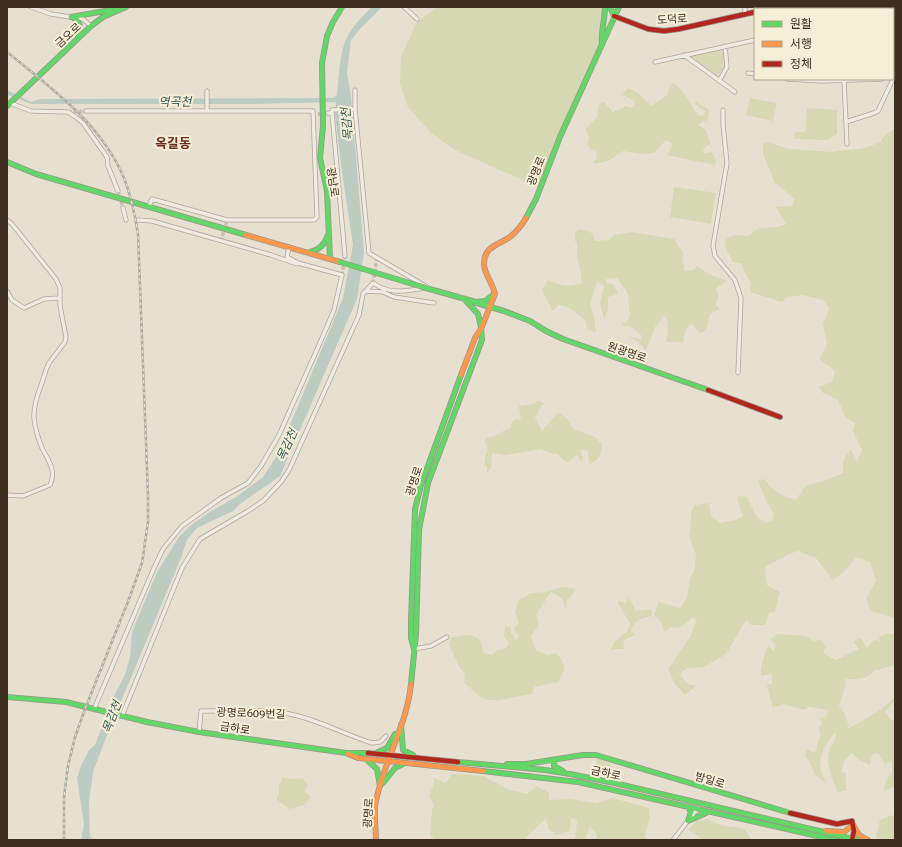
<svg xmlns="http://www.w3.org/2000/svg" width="902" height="847" viewBox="0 0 902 847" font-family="'Roboto Serif','Noto Sans KR',serif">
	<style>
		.green { fill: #d6d7b3 }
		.water { fill: #bcccc2 }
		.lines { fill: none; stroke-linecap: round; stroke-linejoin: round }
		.stream { stroke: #bcccc2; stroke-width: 1 }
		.street-tunnel { stroke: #c5bcae; stroke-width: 3.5; stroke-dasharray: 3.5 2; stroke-linecap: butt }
		.street-casing { stroke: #ada599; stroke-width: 5 }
		.fast-casing { stroke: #9c958a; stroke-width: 6 }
		.slow-casing { stroke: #9c958a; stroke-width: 6 }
		.jam-casing { stroke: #9c958a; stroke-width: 6 }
		.street { stroke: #efebe3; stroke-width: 3.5 }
		.fast { stroke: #63d668; stroke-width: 4.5 }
		.slow { stroke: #ff974d; stroke-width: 4.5 }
		.jam { stroke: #b3261e; stroke-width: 4.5 }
		.rail-casing { stroke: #afaaa2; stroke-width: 2.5 }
		.rail { stroke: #f7eed8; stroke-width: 1; stroke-dasharray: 3; stroke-linecap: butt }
		.fast-bridge-casing { stroke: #9c958a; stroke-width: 6; stroke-linecap: butt }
		.fast-bridge { stroke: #63d668; stroke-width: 4.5 }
		.labels { text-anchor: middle; stroke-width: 4; stroke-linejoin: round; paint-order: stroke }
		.street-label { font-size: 11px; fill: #3d2e20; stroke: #f7eed8 }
		.water-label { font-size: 12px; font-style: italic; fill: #2f5d5a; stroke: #f7eed8 }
		.quarter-label { font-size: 13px; font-weight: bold; fill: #6b2e1e; stroke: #f7eed8 }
	</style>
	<rect width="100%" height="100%" fill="#e7e0d1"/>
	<!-- green -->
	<path class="green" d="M438 7H607L599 44 558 136 538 187 453 149 430 132 408 107 400 84 401 57 417 22Z
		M724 48 725 67 716 77 690 56Z
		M674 83 685 95 698 115 703 116 705 111 696 105 695 101 709 110 708 120 704 121 698 125 706 130 711 146 708 145 703 149 704 154 711 152 716 160 715 165 667 155 673 144 666 140 654 153 642 154 623 151 610 160 596 164 593 162 597 158 596 150 591 149 587 145 589 138 586 129 597 117 599 104 604 102 613 112 626 106 632 108 636 102 622 94 628 88 639 94 651 106 667 95 670 85Z
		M750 98 777 103 773 121 746 115Z
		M807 108 837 110V134L828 140 795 139V132H805Z
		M895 128V616L894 618 871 611 866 599 876 581 870 562 856 557 844 572 833 580 816 558 798 551 789 554 765 567 767 585 780 592 775 612 769 613 765 625H751L746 620 726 654 704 667 687 668 680 674 686 683 696 686 685 695 675 684 668 669 691 635 697 620 693 617 680 628 670 627 665 633 661 621 654 615 659 602 680 608 687 598 690 578 695 570 696 555 689 537 692 510 695 505 709 503 711 515 720 523 736 520 743 516 739 505 737 496 747 497 757 517 766 523 772 521 774 514 768 505 758 481 764 479C774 491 780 496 796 500L806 485 820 482 843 473V461L851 449 857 462 862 450 853 431 855 423 846 418 838 400 823 393 819 387 832 382 835 371 819 359 827 345 823 324 829 309 823 300 803 295 787 297 782 302 750 292 751 283 745 273 741 263 733 262 726 249 725 240 734 235 749 236 757 229 777 227 787 224 776 207 792 206 795 199 775 183 763 154V144L768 142 789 149 832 152 864 148 881 142 882 138Z
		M674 187 716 193 711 224 670 217Z
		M579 229 592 233 595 241 609 240 614 235 631 232 674 239 684 254 682 258 685 271 694 270 697 266 709 274 727 281 716 288 718 296 716 305 720 309 710 314 706 331 700 333 691 324 686 329 683 342H666L668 331 667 317 663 316 659 323 656 325 646 350 640 344 629 336 642 340 641 335 631 327 621 325 628 321 630 315 628 294 617 278 606 279 607 283 613 284 618 294 608 297V309L604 319 600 303 604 286 597 282 590 304 594 316 596 332 587 330 586 321 568 307 558 305 553 311 542 290 548 280C560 286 569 287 582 283L581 273 577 257V243L575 241V233Z
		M537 401H541L544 404 541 406 535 417 542 431 558 412 566 418 574 429 595 437 602 444C601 455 600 459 590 464L588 456 589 452 581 449 583 459 580 461 577 455 568 462 563 460 558 454H553L540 449 506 455 492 453 491 467 487 473V466H484L486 453 488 452 487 444 484 441C491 435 493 437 499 434 503 431 506 429 511 427V424L515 419 521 420 519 406 534 404Z
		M562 587 575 589 573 595 567 600 566 609 561 598 551 592 536 614 539 625 531 637 536 650 547 655 556 653C567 665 566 668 558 682L534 687 532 694C520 695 498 702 488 700 479 698 471 688 464 683L465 674 459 666 449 645 451 638C461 635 475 632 481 643 482 646 483 650 484 653L492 655 497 650 506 648 509 643 504 636 505 626 511 628V633L516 640 519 636 514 629 519 622 515 613 519 600 531 593 545 592Z
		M629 598 636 611 651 609 652 616C642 618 634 620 631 631L634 635 623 641 625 649H615L613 650 611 649C615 641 619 636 627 632L630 624 618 603 619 600 625 604Z
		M778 634 805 636 813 641 821 640 826 647 823 653 836 660 859 649 854 642 859 638 862 640 867 648 874 640 880 641 879 637 887 634H895V665L878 670H875C868 679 856 680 845 679L846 684 839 706C846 713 848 719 848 729L880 710 895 697V701L885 712 891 720 895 719V786L884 792 885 783 892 772V762L885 764 878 753 872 755 870 765 860 760 851 753 844 762 841 771 846 774V791H843L838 792C833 780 824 763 830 749 832 743 836 740 836 732 827 738 821 754 820 764 820 770 824 778 826 783L816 775 805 755 807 749 815 753 819 739 821 735 818 728 822 724 820 718 827 716 828 710 809 707 804 710 784 704 773 708 767 685 772 683V674L761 676C760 665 765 656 768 645L773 651 776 646 771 639Z
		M597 759C607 760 612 765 617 773L602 772 596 769 586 770 596 766Z
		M452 774 484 776 507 789 527 794 537 786 549 793V800L571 799 596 803 613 798 649 808 650 819 645 832 646 840H596L597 834 590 827 584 840H575L577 820 571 818 570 831 557 835 549 829 546 818 524 840H437L430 836 432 810 434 805 429 796 434 784V778L446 783Z
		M283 777 293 779 303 778 308 785 304 790 311 797 304 805 290 809 276 799 279 795V785Z
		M891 815 895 818V840H884L876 837 880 820Z
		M708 819C719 827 732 826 745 829L751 840H705L688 830 696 821Z"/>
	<!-- water -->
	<path class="water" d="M372 7H382L359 30 351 40 347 73 351 96 364 253 357 299 280 476 240 504 233 511 197 528 187 540 181 558 107 735 93 772 89 802 90 840H81L84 824 77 778 81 766 89 750 95 745 105 719 110 703 124 677 130 658 132 632 157 572 179 537 189 527 208 513 236 497 263 477 278 454 343 298 353 245 342 172 335 114 336 102 251 104H31L8 95 7 90 31 102 40 99 333 98 337 95C339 78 339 58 345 42 350 28 362 17 372 7Z"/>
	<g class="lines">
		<!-- stream -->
		<path class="stream" d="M91 835V840"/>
		<!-- street-tunnel -->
		<path class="street-tunnel" d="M68 112 86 111
			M318 114 328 113
			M118 191 123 208
			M221 241 227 220
			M342 275 345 256
			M373 283 377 258"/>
		<!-- street casing -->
		<g class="street-casing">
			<path id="street" d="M31 7 51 14 83 19 91 26
				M404 7 417 19
				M795 7V9
				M879 7 880 9
				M866 9 870 7
				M745 14V7
				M893 38 895 42
				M684 55 735 92
				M655 62 755 40
				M748 73 755 74
				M787 79 822 81 882 79
				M844 79 847 144
				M719 81 727 67 725 46
				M355 90V109L369 253 427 287
				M10 103 31 111 68 112 77 118 83 123 107 157 108 166 118 191
				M723 110V125L727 163 713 246 715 256 735 280 741 298 738 373
				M86 111H313L317 217 314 220H227L152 199 149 206
				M207 111V91
				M328 113H332V110L355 109
				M332 113 345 256
				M846 122 874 113 878 111 895 75
				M123 208 126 220
				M7 220 12 224 56 279 60 288V306L66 337 65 342 49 363 46 370C42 385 33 402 34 418 35 428 38 438 42 448 48 460 57 471 50 485L23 496 7 495
				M138 220 152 221 271 255 297 264
				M7 291 12 300 24 308 44 299 60 298
				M365 291 384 292
				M383 292 394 297 434 303
				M414 649 431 646 447 637
				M94 709 154 568 163 549 182 526 221 498 248 483 261 466 279 435 323 336 334 310 342 275 298 263 287 257 289 247
				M122 716 182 568 200 539 248 511 263 501 281 482 289 470 359 315 363 294 373 283C390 295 406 291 425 288
				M199 732 201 711C231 711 265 708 294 715 321 721 346 735 372 743L380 742 386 736
				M673 840 698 808"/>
		</g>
		<!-- fast casing -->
		<g class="fast-casing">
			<path id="fast" d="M610 7 614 16
				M769 9 779 7
				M71 17 116 9
				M72 17 78 21 80 26 78 37
				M602 43C601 31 605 19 605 7
				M7 106 91 26 103 17 126 7
				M7 162 36 174 246 235
				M526 218 536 199 560 137 619 7
				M310 252C320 250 325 244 328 235
				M330 259 327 191 320 158 323 126 322 63 327 36 333 22 342 7
				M426 288 476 302 485 301 494 294
				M466 301 478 314 481 327
				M470 301 504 311 530 321 546 331 563 339 708 390
				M414 649 411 638V621L415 509 421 485 461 375
				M411 684 416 634 419 530 428 483 482 340 481 329
				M7 697 66 702 147 722 199 732 346 753H368
				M401 725 403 750 413 755
				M378 752 387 748 395 734
				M555 760 554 766 563 771
				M368 761 377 769 380 786
				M458 762 545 770 570 774 614 783 858 840
				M507 764H526L583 755H596L790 813
				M483 771 578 782 835 840
				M383 783 395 768 403 764
				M688 807 691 812 688 821
				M688 821 706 813"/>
		</g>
		<!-- slow casing -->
		<g class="slow-casing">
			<path id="slow" d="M246 235 340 262
				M461 375 475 338 481 329 495 294C493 284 485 275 484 265 483 247 498 245 510 237 516 232 522 225 526 218
				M348 754 358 758 483 771
				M826 831 844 832 853 825 859 835 868 840
				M376 840C376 829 374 817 375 806 382 764 407 726 411 684"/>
		</g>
		<!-- jam casing -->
		<g class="jam-casing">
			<path id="jam" d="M614 16 648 29 664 31 679 29 755 12
				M708 390 780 417
				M368 753 458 762
				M790 813 837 824 852 821 854 831 852 840"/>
		</g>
		<!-- street -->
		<use href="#street" class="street"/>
		<!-- fast -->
		<use href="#fast" class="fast"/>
		<!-- slow -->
		<use href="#slow" class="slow"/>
		<!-- jam -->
		<use href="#jam" class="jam"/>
		<!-- rail casing -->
		<g class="rail-casing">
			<path id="rail" d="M7 52C51 88 101 123 124 178 131 196 135 214 138 234L148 495V522L142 563 129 599 85 709 75 737 68 766 64 797V840"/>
		</g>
		<!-- rail -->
		<use href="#rail" class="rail"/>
		<!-- fast-bridge casing -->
		<g class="fast-bridge-casing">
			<path id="fast-bridge" d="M340 262 426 288"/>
		</g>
		<!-- fast-bridge -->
		<use href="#fast-bridge" class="fast-bridge"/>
	</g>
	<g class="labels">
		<!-- street labels -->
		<g class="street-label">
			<text transform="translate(672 19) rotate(-4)" y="4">도덕로</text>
			<text transform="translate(68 35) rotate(-43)" y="4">금오로</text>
			<text transform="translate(536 171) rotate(-68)" y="4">광명로</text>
			<text transform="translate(333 182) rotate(81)" y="4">광남로</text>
			<text transform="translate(627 352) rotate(19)" y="4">원광명로</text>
			<text transform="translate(414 481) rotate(-72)" y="4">광명로</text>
			<text transform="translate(251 713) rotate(2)" y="4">광명로609번길</text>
			<text transform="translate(235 728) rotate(8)" y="4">금하로</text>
			<text transform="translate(606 773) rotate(12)" y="4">금하로</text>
			<text transform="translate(710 780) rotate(17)" y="4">밤일로</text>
			<text transform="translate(368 813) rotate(-86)" y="4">광명로</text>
		</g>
		<!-- water labels -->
		<g class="water-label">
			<text transform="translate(175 102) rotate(-1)" y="4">역곡천</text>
			<text transform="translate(347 124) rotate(-95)" y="4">목감천</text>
			<text transform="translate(287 445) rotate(-65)" y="4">목감천</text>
			<text transform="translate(112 717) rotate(-69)" y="4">목감천</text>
		</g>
		<!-- quarter labels -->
		<g class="quarter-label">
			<text x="173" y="148">옥길동</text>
		</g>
	</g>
	<!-- border -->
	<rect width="902" height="847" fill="none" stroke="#3d2e20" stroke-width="16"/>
	<!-- legend -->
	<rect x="754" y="8" width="140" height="72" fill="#f7eed8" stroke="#ada18e"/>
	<rect x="762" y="21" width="20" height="6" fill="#63d668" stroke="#ada18e"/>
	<text x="790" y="28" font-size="12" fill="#3d2e20">원활</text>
	<rect x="762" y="41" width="20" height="6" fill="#ff974d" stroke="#ada18e"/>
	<text x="790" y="48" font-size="12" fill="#3d2e20">서행</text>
	<rect x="762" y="61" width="20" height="6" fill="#b3261e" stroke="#ada18e"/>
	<text x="790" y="68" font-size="12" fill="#3d2e20">정체</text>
</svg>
